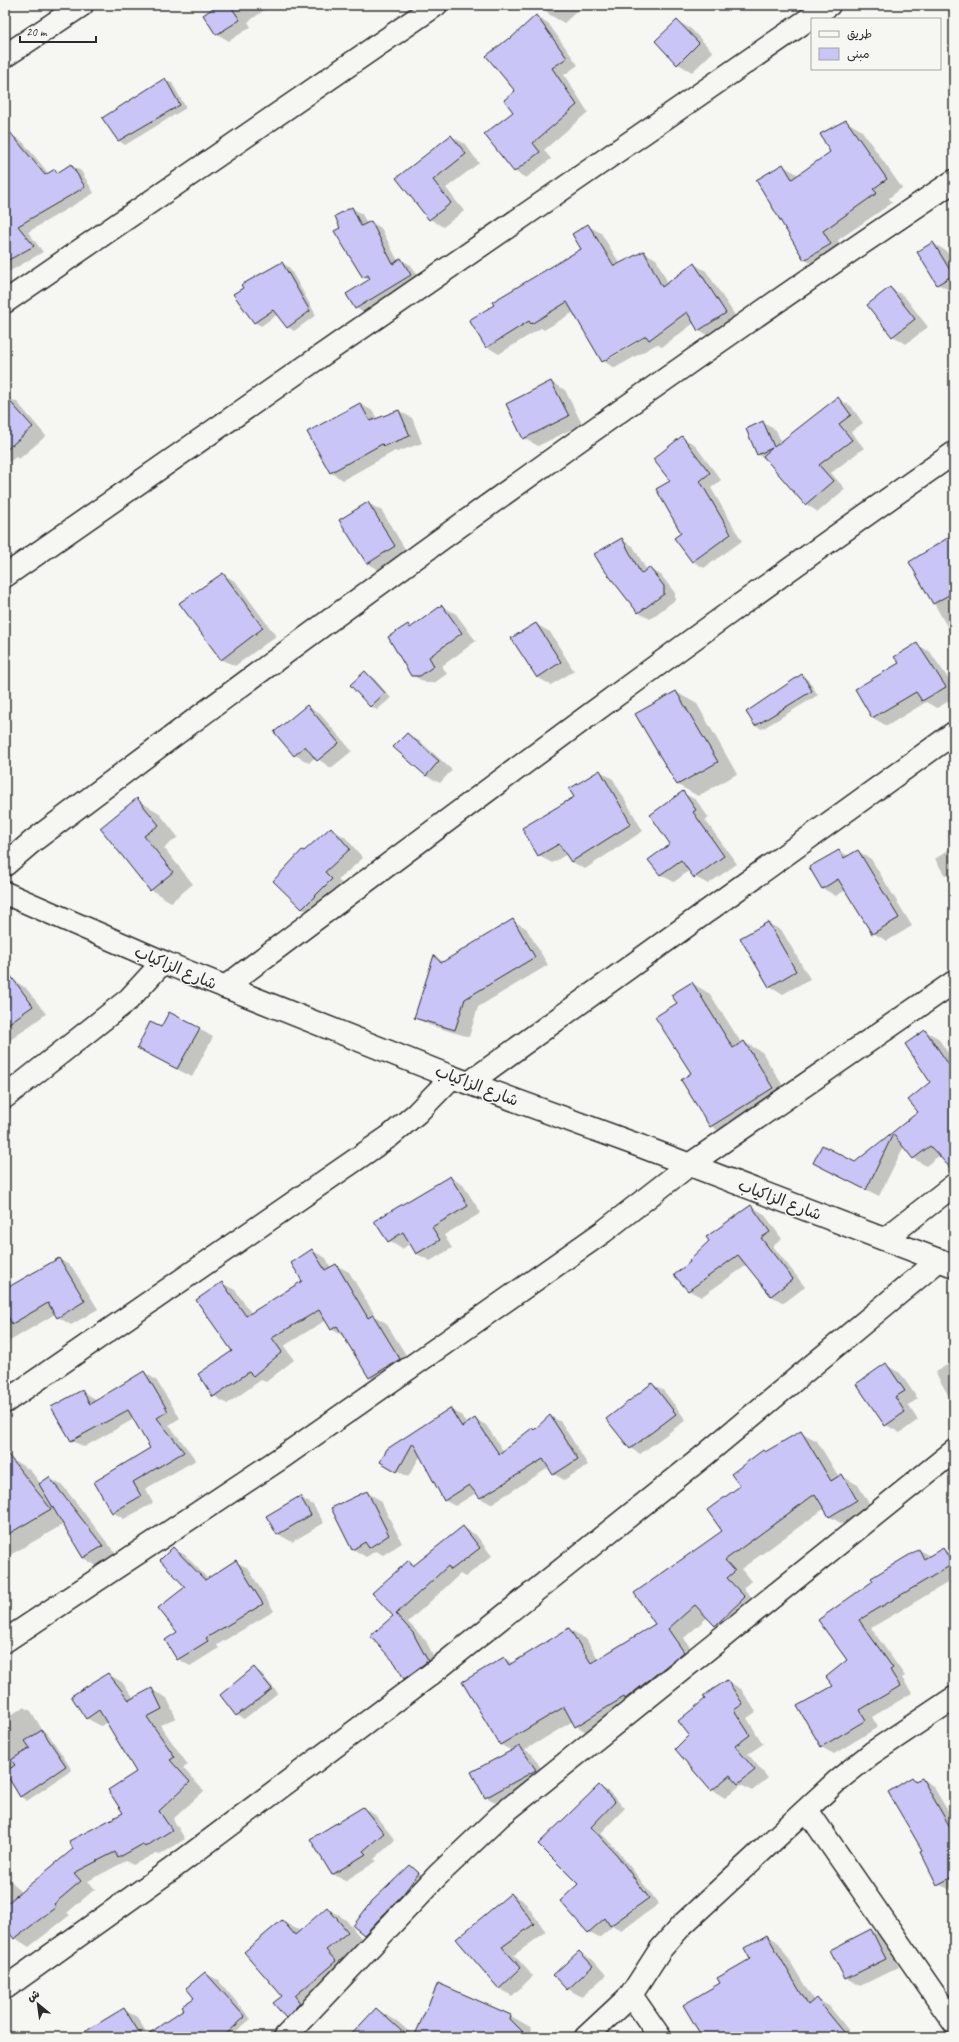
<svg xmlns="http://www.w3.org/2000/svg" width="959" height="2042" viewBox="0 0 959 2042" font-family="Caveat,'Playpen Sans Arabic',sans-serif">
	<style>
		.shadow { fill: #0003; fill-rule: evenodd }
		.building { fill: #c9c5f7; stroke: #2b2b2b }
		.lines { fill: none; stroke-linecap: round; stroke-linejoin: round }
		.minor-casing { stroke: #2b2b2b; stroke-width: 25 }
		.tertiary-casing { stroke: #2b2b2b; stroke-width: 25 }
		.minor { stroke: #f6f6f2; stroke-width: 22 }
		.tertiary { stroke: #f6f6f2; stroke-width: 22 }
		.labels { text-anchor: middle; stroke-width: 3; stroke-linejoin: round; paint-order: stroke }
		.street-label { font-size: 16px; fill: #2b2b2b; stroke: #f6f6f2 }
	</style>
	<rect width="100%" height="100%" fill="#f6f6f2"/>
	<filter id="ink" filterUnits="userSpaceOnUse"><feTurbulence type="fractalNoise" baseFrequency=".025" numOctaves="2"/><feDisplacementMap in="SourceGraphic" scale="8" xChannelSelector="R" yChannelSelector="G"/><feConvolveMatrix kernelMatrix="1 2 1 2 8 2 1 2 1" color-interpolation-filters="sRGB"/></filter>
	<g filter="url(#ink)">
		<!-- shadow -->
		<path class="shadow" d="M214 5H271L248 22 251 27 229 41 217 34Z
			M541 5H584L564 23 550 15Z
			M536 16 548 23 578 65 564 75 588 112 544 150 551 159 526 178 514 171V112L517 92Z
			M677 21 691 29 713 52 692 72 678 64Z
			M165 80 172 83 186 108 125 145 119 141 103 118Z
			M846 121 862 131 902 188 889 198 892 203 838 240 846 254 820 269 804 259 783 166 799 175 831 153Z
			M13 136 23 142 49 174 55 171 59 173 71 165 81 171 94 193 28 232 43 252 5 274V141Z
			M451 136 465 144 479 163 446 188 464 211 443 227 430 219 397 178Z
			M352 208 362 214 367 224 371 222 381 228 398 261 401 260 411 265 421 281 366 314 356 308 347 295 369 280 364 277 342 228Z
			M588 226 601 233 620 264 644 252 656 259 668 283 694 264 706 271 738 320 711 337 699 330 694 323 662 347 657 344 615 368 603 361 574 312 544 330 541 328 499 354 487 347 582 250ZM650 332 651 334 608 360V357Z
			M933 243 946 251 954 263V291L952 292 938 284Z
			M282 263 289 267 316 315 294 331 288 327 278 314 261 326 254 322Z
			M890 288 904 296 928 327 906 344 893 336Z
			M551 382 565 390 582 424 538 446 524 438Z
			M5 396 17 402 46 436 19 459 16 457 5 465Z
			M838 399 851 406 863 423 851 432 864 448 831 473 845 489 818 512 806 504 768 461 757 454 763 423 776 430 781 442Z
			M360 404 373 411 377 419 399 411 412 418 422 443 397 452 395 451 343 480 330 472Z
			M682 438 694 444 721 480 711 488 742 541 704 568 692 561 682 533 672 482Z
			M368 503 382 511 408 554 381 571 367 563Z
			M954 535V639L911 562Z
			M622 540 633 546 647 571 649 569 661 575 675 593V600L650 619 639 613 603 567Z
			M223 574 236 582 276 636 235 666 221 659Z
			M442 606 456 614 476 641 442 666 447 674 434 683H426L412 675 408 625 412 628Z
			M536 624 550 632 574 671 551 685 537 677Z
			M917 644 930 652 954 687V698L937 708 926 702 887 726 873 718 857 690 900 664Z
			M365 673 372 676 391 698 377 710 370 706Z
			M802 676 808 680 818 695 762 729 756 726 747 712Z
			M676 692 697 704 737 774 698 796 678 785 637 715Z
			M307 706 320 714 352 751 331 768 315 757 309 763 295 755Z
			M407 734 421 742 452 770 440 783 426 776Z
			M600 771 613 779 643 831 585 869 572 862 567 854 552 863 539 856 523 829 575 798Z
			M683 793 696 800 709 818 705 820 737 864 708 884 695 877 690 870 674 882 661 875 650 860 671 844Z
			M137 800 158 812 178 837 164 848 193 884 171 902 151 890Z
			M331 829 345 837 363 858 338 880 346 887 317 917 303 909 274 881Z
			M954 846V876L951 878 944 874 935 859Z
			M839 851 849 856 858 851 871 859 912 926 887 941 873 933 846 890 836 896 822 888Z
			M513 921 526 928 548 965 478 1007 469 1037 429 1025 415 1017 434 956 444 962Z
			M768 923 782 931 810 979 783 994 770 986Z
			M13 980 26 988 46 1014 9 1041 5 1039V985Z
			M692 983 710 994 742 1044 744 1042 762 1052 791 1099 729 1137 711 1126 693 1074 678 1004Z
			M161 1029H199L213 1037 192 1077 152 1056Z
			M925 1031 938 1038 954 1062V1165L940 1155 926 1166 913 1158 904 1146 879 1196 827 1170 855 1163 920 1112 931 1082Z
			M450 1177 463 1185 481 1213 444 1235 452 1248 430 1261 417 1254 411 1243 402 1249 389 1241Z
			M751 1206 764 1214 782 1239 773 1246 805 1287 784 1303 771 1296 747 1265 701 1297 688 1290 692 1262Z
			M313 1251 326 1258 331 1268 336 1265 349 1272 376 1317 386 1323 413 1366 383 1385 370 1377 345 1337 331 1329 326 1320 284 1346 294 1360 266 1382 261 1380 227 1404 214 1396 233 1351 222 1283 235 1290 251 1313 303 1281Z
			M59 1259 72 1267 98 1309 71 1325 58 1317 55 1314 5 1344V1290Z
			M954 1361V1405L935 1372Z
			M886 1365 900 1373 918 1399 908 1405 918 1420 900 1433 886 1425Z
			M144 1372 156 1380 180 1418 169 1425 196 1460 145 1489 153 1503 124 1519 112 1512 152 1449 134 1419 84 1447 71 1440 82 1391 94 1398 96 1401Z
			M652 1384 663 1390 686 1420 640 1454 630 1448Z
			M450 1409 461 1415 467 1425 475 1419 486 1425 504 1452 535 1431 550 1416 561 1422 588 1465 564 1480 554 1474 550 1467 491 1504 480 1498 476 1493 455 1506 444 1500 421 1455 408 1477 381 1461Z
			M801 1432 817 1441 839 1477 842 1476 858 1485 873 1510 846 1526 830 1517 825 1508 741 1569 751 1581 743 1588 761 1607 732 1634 716 1625 708 1617 684 1638 699 1662 592 1735 576 1726 573 1721 525 1750 532 1754 547 1778 498 1804 486 1797 512 1751 501 1745 464 1683 504 1658 514 1664 569 1629 586 1639 599 1660 657 1624 724 1531 741 1486 766 1453Z
			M11 1459 30 1470 41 1484 49 1478 63 1486 116 1554 97 1566 83 1558 64 1524 5 1558V1464Z
			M366 1492 380 1500 402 1543 383 1555 376 1551 366 1557 353 1549Z
			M300 1497 313 1505 324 1523 292 1542 278 1534Z
			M463 1527 476 1535 492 1556 465 1577 460 1574 408 1622 426 1641 440 1669 417 1686 404 1678 395 1616 409 1561 416 1565Z
			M173 1548 185 1555 208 1579 236 1562 248 1568 274 1611 217 1645 219 1648 190 1666 178 1659 179 1633 187 1587Z
			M943 1549 954 1556V1579L871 1628 905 1676 902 1678 912 1693 872 1717 878 1727 834 1754 821 1747 835 1686 848 1661 820 1620 919 1550 930 1556Z
			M254 1669 260 1672 278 1693 244 1719 237 1715 222 1695Z
			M108 1674 122 1682 134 1698 152 1690 167 1698 176 1718 160 1725 188 1765 183 1768 204 1791 173 1819 185 1839 160 1855 156 1853 133 1865 126 1861 88 1881 95 1889 67 1913 70 1915 29 1947 15 1938 5 1926V1873L21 1893 125 1814 137 1772 107 1722 101 1726 86 1718Z
			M727 1681 741 1689 756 1712 747 1718 763 1744 748 1754 768 1778 752 1791 741 1785 725 1798 712 1790 690 1735Z
			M24 1707 31 1711 43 1731 49 1735 72 1770 27 1801 21 1797 5 1773V1726L12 1721 9 1716Z
			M912 1778 918 1781 922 1779 933 1786 954 1821V1895L951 1890 938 1884 923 1851Z
			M599 1786 609 1792 625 1808 601 1833 618 1851 659 1904 621 1931 613 1926 599 1938 588 1932 579 1884Z
			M363 1808 375 1815 395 1840 374 1859 377 1861 345 1881 333 1874Z
			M410 1866 425 1877 371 1938 365 1934Z
			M512 1894 524 1901 546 1932 514 1955 533 1976 512 1996 499 1988 458 1939Z
			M327 1908 346 1920 366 1944 305 2028 286 2017 283 1996 282 1921 300 1931Z
			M871 1930 885 1938 899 1967 860 1986 846 1978Z
			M767 1936 779 1943 814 2001 816 1999 829 2006 854 2037H703L721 1984 751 1959Z
			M579 1952 593 1960 606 1975 582 1997 568 1989 555 1975Z
			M205 1973 218 1980 251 2019 229 2037H97L124 2010 137 2017 148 2035 186 2009 195 1998Z
			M439 1984 511 2016 532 2028 531 2032 536 2037H415Z
			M376 2009 397 2021 415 2037H350Z"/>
		<!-- building -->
		<path class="building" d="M218 5H230L240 20 216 35 203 15Z
			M536 15 567 58 552 68 577 105 533 143 540 152 514 172 484 134 513 112 504 100 515 91 486 56 509 38 510 39Z
			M677 20 699 43 677 65 655 41Z
			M165 78 180 105 118 141 102 118Z
			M846 120 887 179 873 189 877 193 823 231 831 244 804 260 756 180 783 164 792 179 830 152 820 134Z
			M5 126 45 175 55 169 57 173 71 164 85 187 18 226 34 246 5 262Z
			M451 135 466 154 433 180 451 203 429 220 396 178Z
			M352 207 361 226 371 221 393 264 401 258 411 275 355 309 346 294 370 279 368 275 363 278 334 231 340 228 335 216Z
			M588 224 614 266 644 251 662 287 694 263 726 313 698 331 687 312 649 340 646 336 602 362 567 302 531 324 529 321 486 348 469 320 494 305 492 302 581 249 572 234Z
			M933 242 953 275 937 285 917 252Z
			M282 262 310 311 287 328 273 310 254 323 233 294 243 288 241 285Z
			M890 287 915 319 892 337 867 305Z
			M551 381 569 416 523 439 506 404Z
			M5 396 33 427 5 451Z
			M838 397 851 415 839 424 852 440 819 465 833 481 805 505 763 456 772 448 757 455 746 429 763 421 774 447Z
			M360 403 370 421 399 410 410 436 384 446 382 444 330 473 307 432Z
			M682 436 710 473 700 481 731 534 692 562 674 538 681 533 656 489 670 481 653 459Z
			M368 502 395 546 367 564 339 520Z
			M954 534V592L933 604 909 562Z
			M622 538 641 574 649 567 664 586V594L638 613 602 567 594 554Z
			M223 573 263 628 221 660 179 603Z
			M442 605 462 633 429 657 434 666 420 676H411L388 637 408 624 410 628Z
			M536 623 561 662 537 678 511 638Z
			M917 643 946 687 922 701 916 692 872 718 855 689 899 663 894 657Z
			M365 671 385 693 370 707 350 685Z
			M802 674 812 691 755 726 746 712Z
			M676 691 718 762 677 785 635 714Z
			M307 705 339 743 317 761 305 746 294 756 274 732Z
			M407 733 439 761 426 776 393 747Z
			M600 770 631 824 571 862 559 844 538 856 522 828 574 797 569 789Z
			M683 791 696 810 693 812 724 856 694 878 681 860 660 875 648 860 670 844 650 815Z
			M137 798 159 825 144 836 173 872 150 891 100 828Z
			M331 827 350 849 325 872 332 879 302 909 273 881 302 850 304 851Z
			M839 850 844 858 858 850 899 918 872 934 838 879 822 889 809 867Z
			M513 919 535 957 465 999 455 1030 414 1018 434 955 441 963Z
			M768 922 796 971 769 987 740 938Z
			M5 968 33 1006 5 1026Z
			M692 982 733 1048 744 1041 773 1088 710 1127 681 1080 691 1073 655 1017 677 1003 671 995Z
			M169 1012 200 1028 177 1069 137 1048 150 1022 161 1027Z
			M925 1030 954 1072V1172L930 1146 913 1159 893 1134 866 1190 813 1163 822 1145 855 1162 918 1112 908 1100 930 1082 905 1044Z
			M450 1176 468 1206 432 1227 440 1240 416 1254 403 1232 388 1242 374 1221Z
			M751 1205 770 1232 761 1238 793 1279 771 1296 738 1255 688 1291 674 1275 690 1262 689 1260 709 1241 706 1237Z
			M312 1249 325 1270 336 1264 368 1318 373 1315 400 1359 369 1378 337 1326 331 1330 319 1310 272 1338 282 1352 253 1376 249 1372 213 1397 198 1374 232 1351 196 1300 222 1282 246 1316 302 1281 291 1263Z
			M59 1258 85 1301 57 1318 48 1303 12 1324 5 1311V1289Z
			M886 1363 905 1391 895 1397 905 1412 885 1426 856 1384Z
			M144 1371 168 1411 157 1418 184 1452 133 1482 141 1496 112 1513 94 1482 150 1448 128 1410 71 1441 51 1407 82 1390 90 1404Z
			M652 1383 676 1414 630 1449 606 1419Z
			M450 1408 462 1427 475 1418 499 1454 532 1428 534 1430 550 1415 578 1459 553 1475 543 1459 480 1498 469 1485 444 1501 413 1443 397 1472 380 1462 387 1449Z
			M801 1431 831 1481 842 1474 857 1500 829 1517 815 1494 725 1560 735 1571 727 1578 745 1597 715 1626 695 1605 668 1629 684 1652 625 1699 624 1697 575 1727 564 1707 500 1745 462 1682 504 1657 509 1665 569 1628 591 1663 655 1624 634 1593 722 1531 707 1510 740 1486 731 1474 763 1450 765 1452Z
			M5 1451 51 1509 5 1536Z
			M49 1477 103 1546 83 1558 39 1484Z
			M367 1491 389 1535 369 1548 365 1542 352 1550 331 1508Z
			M300 1496 311 1515 277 1535 266 1516Z
			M463 1526 480 1548 451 1570 448 1566 396 1614 413 1633 428 1661 404 1679 395 1663 370 1636 393 1616 372 1593 409 1560 413 1566Z
			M173 1547 205 1580 236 1560 263 1604 206 1638 208 1641 177 1660 165 1640 177 1632 158 1608 185 1587 160 1560Z
			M943 1548 953 1564 859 1620 893 1668 890 1670 900 1686 860 1710 866 1720 821 1747 797 1706 833 1686 826 1677 847 1660 818 1620 873 1581 871 1578 919 1549 924 1559Z
			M254 1667 272 1689 236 1716 220 1695Z
			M108 1673 129 1700 152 1688 162 1709 147 1717 175 1757 170 1760 190 1782 159 1811 172 1830 145 1847 143 1844 118 1858 115 1852 74 1873 81 1881 54 1904 56 1907 14 1939 5 1927V1905L73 1849 69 1841 123 1813 108 1790 136 1772 99 1710 86 1719 71 1696Z
			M727 1680 743 1704 734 1710 750 1735 735 1746 755 1770 738 1784 730 1775 711 1791 675 1749 689 1735 678 1721 705 1699 703 1696Z
			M42 1730 66 1766 20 1797 5 1772 15 1765 11 1760 30 1748 25 1741Z
			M520 1746 536 1770 485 1798 471 1772Z
			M912 1777 915 1781 922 1778 954 1834V1876L937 1885 920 1851 922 1850 888 1792Z
			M599 1785 615 1802 591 1827 617 1855 649 1898 610 1926 605 1918 588 1933 560 1901 578 1884 538 1844Z
			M363 1807 384 1833 363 1851 366 1854 332 1875 310 1839Z
			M410 1865 419 1873 403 1894 364 1935 353 1926 371 1902Z
			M511 1893 534 1924 502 1947 521 1968 499 1989 456 1939Z
			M327 1907 348 1932 326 1950 336 1961 295 1996 300 2003 286 2018 273 2003 282 1996 244 1952 282 1920 295 1935Z
			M871 1929 886 1959 845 1979 830 1950Z
			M767 1935 808 2005 816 1998 848 2037H702L683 2005 720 1983 717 1978 750 1959 744 1948Z
			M579 1951 593 1966 567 1990 553 1975Z
			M205 1972 245 2017 223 2037H144L184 2009 182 2006 194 1998 186 1988Z
			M438 1983 511 2015 510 2019 528 2037H414Z
			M124 2008 142 2037H76Z
			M376 2008 408 2037H349Z"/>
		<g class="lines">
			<!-- minor casing -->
			<g class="minor-casing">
				<path id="minor" d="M5 56 82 5
					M5 302 436 5
					M5 576 338 344 829 5
					M5 865 33 841C334 614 640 391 954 181
					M225 987C466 806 707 625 954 453
					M469 1083 954 733
					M5 1097 129 999 163 962
					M885 1239 954 1185
					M5 1402 390 1136 417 1113 452 1077
					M5 1641 284 1456 603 1232 689 1165 954 982
					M807 1810 954 2023
					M5 1988 169 1871 430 1675 700 1459 939 1260
					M631 1995 660 2037
					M285 2037 438 1875 500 1816 954 1451
					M586 2037 631 1995 660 1950 682 1925 837 1781 872 1753 954 1698"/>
			</g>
			<!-- tertiary casing -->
			<g class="tertiary-casing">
				<path id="tertiary" d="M5 893 163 962 452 1077 643 1147 954 1266"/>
			</g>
			<!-- minor -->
			<use href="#minor" class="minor"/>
			<!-- tertiary -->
			<use href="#tertiary" class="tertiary"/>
		</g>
	</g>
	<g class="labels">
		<!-- street labels -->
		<g class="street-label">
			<text transform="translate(176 967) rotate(23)" y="6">شارع الزاكياب</text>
			<text transform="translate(477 1085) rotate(21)" y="6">شارع الزاكياب</text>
			<text transform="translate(780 1199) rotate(21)" y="6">شارع الزاكياب</text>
		</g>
	</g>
	<!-- margin -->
	<rect width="959" height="2042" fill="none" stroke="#f6f6f2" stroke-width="20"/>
	<rect x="10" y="10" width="939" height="2022" fill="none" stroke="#2b2b2b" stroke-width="1.5" filter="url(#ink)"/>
	<!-- legend -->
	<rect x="811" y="18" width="130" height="52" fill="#f6f6f2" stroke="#a5a5a2"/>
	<rect x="819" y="31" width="20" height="6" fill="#f6f6f2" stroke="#a5a5a2"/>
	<text x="847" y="38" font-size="12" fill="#2b2b2b">طريق</text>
	<rect x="819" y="48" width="20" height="12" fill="#c9c5f7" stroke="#a5a5a2"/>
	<text x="847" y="58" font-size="12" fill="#2b2b2b">مبنى</text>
	<!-- north arrow -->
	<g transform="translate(38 2004) rotate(331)" stroke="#f6f6f2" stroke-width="3" paint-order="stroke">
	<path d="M0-3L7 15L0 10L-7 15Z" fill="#2b2b2b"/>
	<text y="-6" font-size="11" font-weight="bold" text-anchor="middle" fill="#2b2b2b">ش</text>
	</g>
	<!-- scale -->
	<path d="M20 36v6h76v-6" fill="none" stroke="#2b2b2b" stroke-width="2"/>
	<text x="26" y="36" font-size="12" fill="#2b2b2b" stroke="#f6f6f2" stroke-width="3" paint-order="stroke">20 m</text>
</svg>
